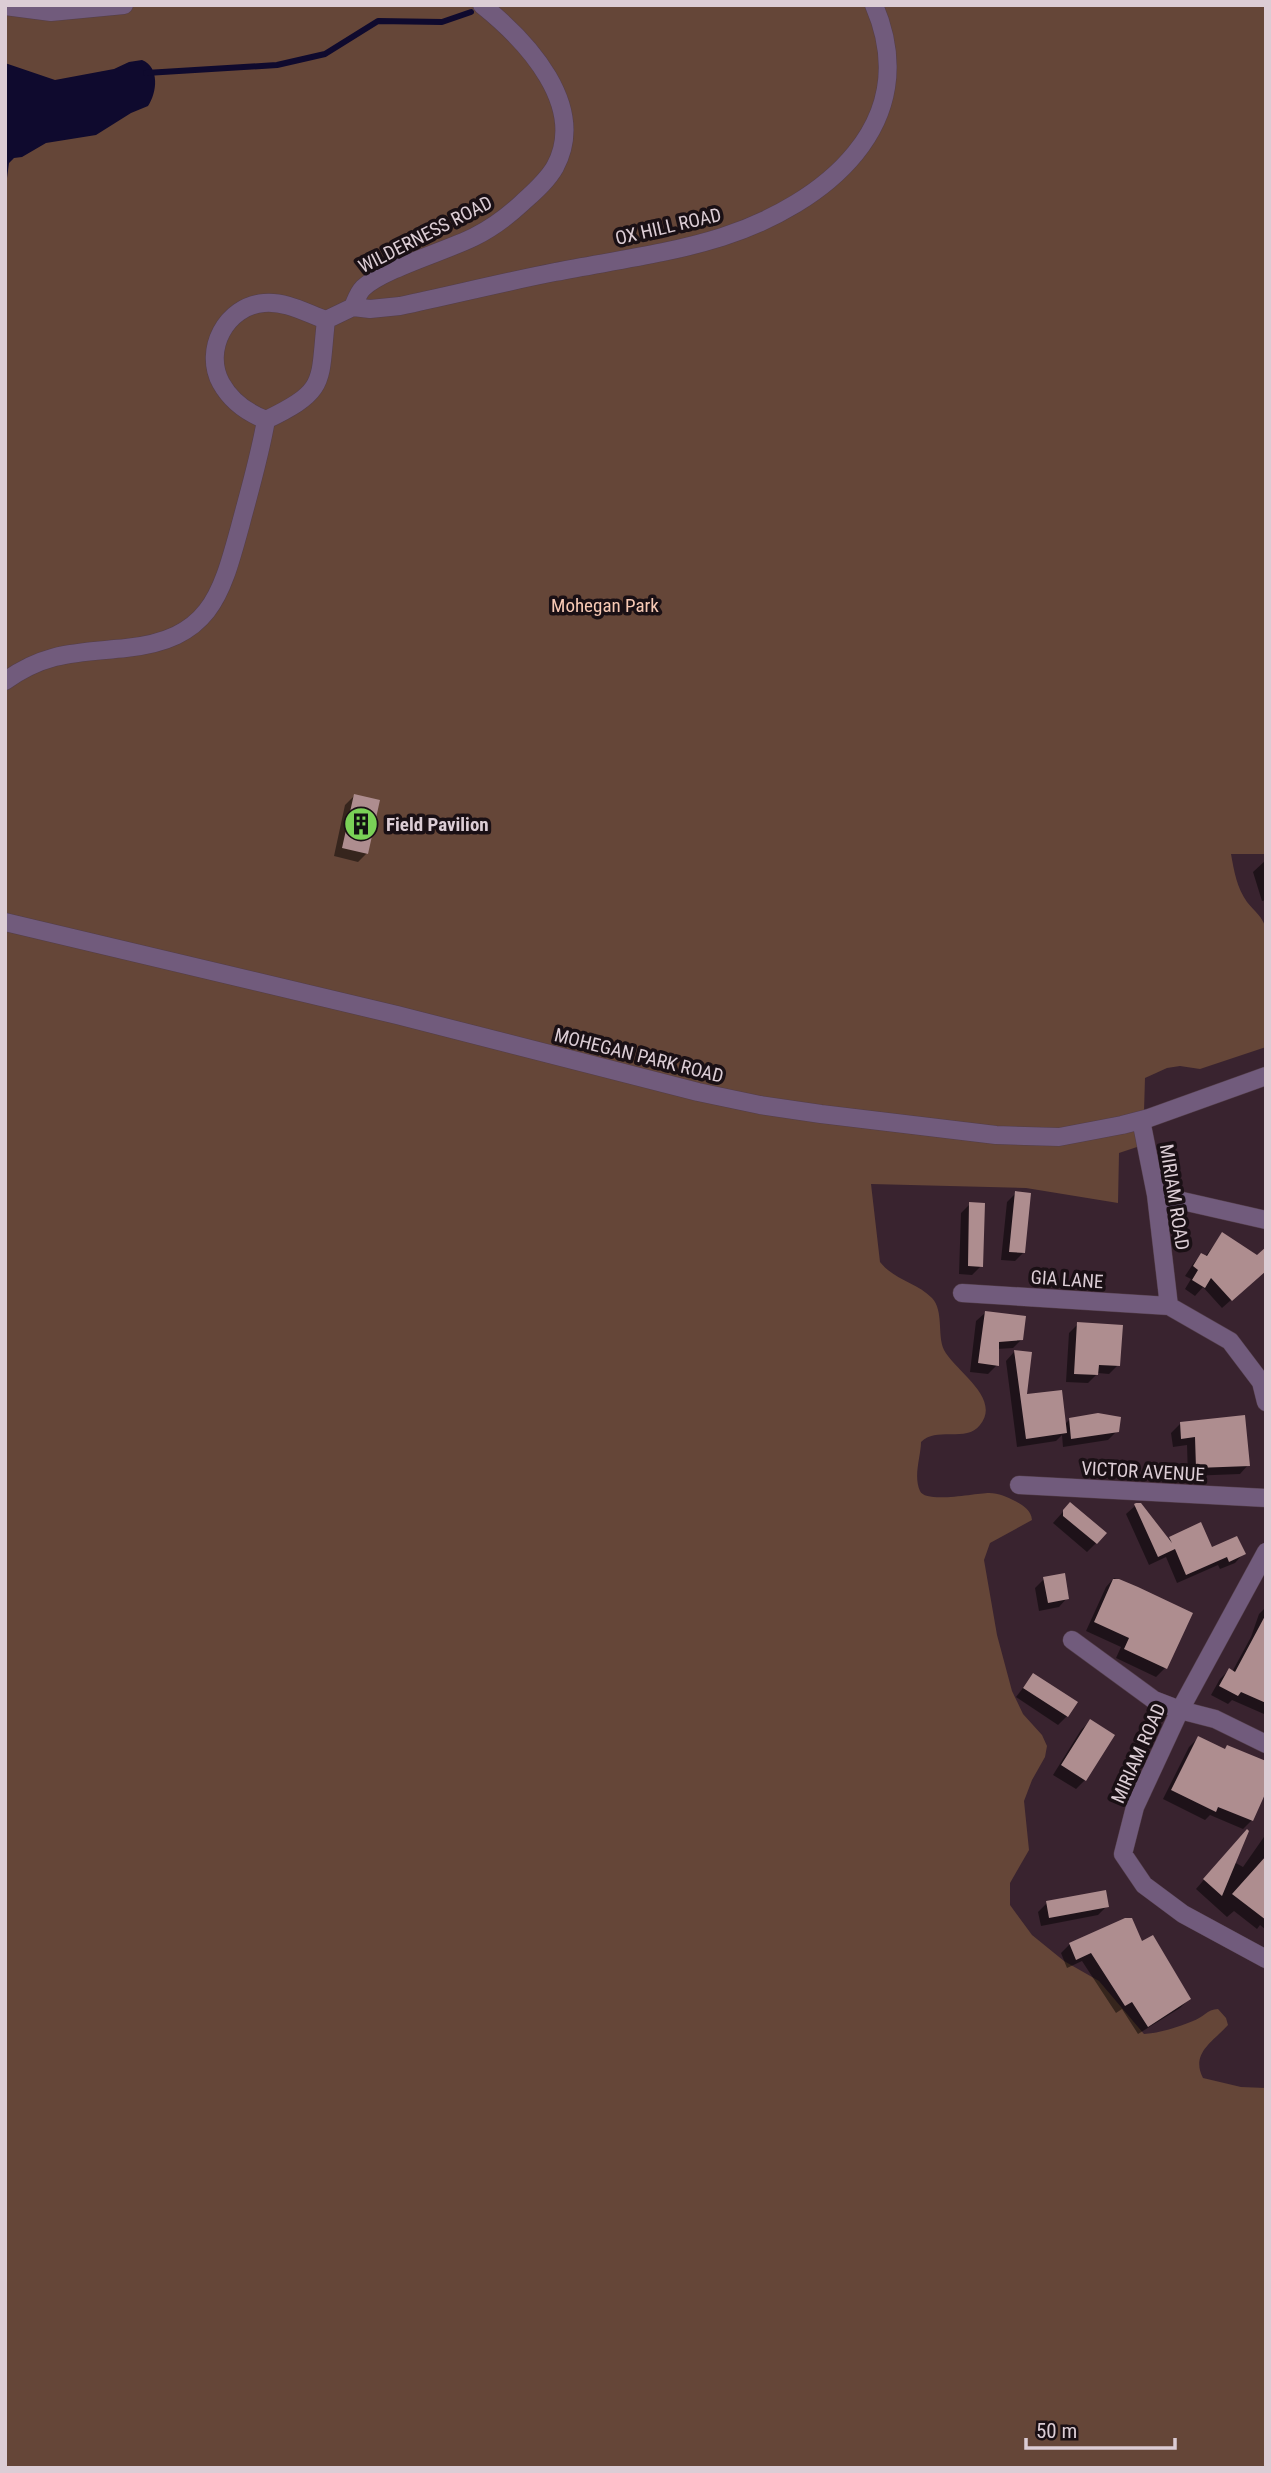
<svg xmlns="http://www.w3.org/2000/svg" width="1271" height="2473" viewBox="0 0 1271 2473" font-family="'Roboto Condensed',sans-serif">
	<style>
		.green { fill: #654638 }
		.water { fill: #0f0a2e }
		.shadow { fill: #0007 }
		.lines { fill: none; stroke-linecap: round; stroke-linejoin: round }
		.stream { stroke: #0f0a2e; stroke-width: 6 }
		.building { fill: #ae8d8f }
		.minor-casing { stroke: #533e4a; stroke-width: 19 }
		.minor { stroke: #715b7c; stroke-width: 18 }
		.labels { text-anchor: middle; stroke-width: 7; stroke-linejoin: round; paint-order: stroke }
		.street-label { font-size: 19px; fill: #dccdd5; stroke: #1a1015 }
		.park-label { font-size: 19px; fill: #f7c9b5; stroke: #1a1015 }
		.poi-label { font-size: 19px; font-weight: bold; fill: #dccdd5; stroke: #1a1015; text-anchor: start }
	</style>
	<rect width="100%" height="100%" fill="#39232f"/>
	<!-- green -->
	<path class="green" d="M5 5H1266L1265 854H1231C1234 871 1237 888 1247 902 1255 912 1263 917 1266 929V1047L1200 1069 1180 1066 1167 1068 1145 1078 1143 1145 1119 1153 1118 1203 1026 1188 871 1184 880 1262C894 1280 916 1282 932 1298 944 1311 937 1335 944 1350 955 1371 1002 1398 980 1425 966 1443 937 1426 921 1442 921 1456 913 1476 920 1491 926 1504 976 1493 989 1493 999 1493 1007 1497 1015 1501 1024 1506 1031 1510 1032 1520L990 1543 984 1560 997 1635 1012 1691 1023 1714 1042 1735 1047 1746 1045 1757 1032 1780 1024 1801 1029 1850 1010 1883V1905L1032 1935 1064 1961 1099 1981 1144 2034C1160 2033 1178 2027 1193 2021 1203 2018 1207 2009 1218 2009L1226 2018 1228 2025C1214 2041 1190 2053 1203 2078L1241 2087 1266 2088V2468H5Z"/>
	<!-- water -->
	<path class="water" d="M142 60C160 67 157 93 148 106L131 113 96 135 46 143 22 157 14 158 9 163 5 193V63L55 80 114 69 129 62Z"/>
	<!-- shadow -->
	<path class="shadow" d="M354 796 367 853 358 862 334 856 345 805Z
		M1266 860V900L1262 901 1253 872Z
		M1016 1193 1024 1252 1015 1261 1001 1260 1007 1202Z
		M970 1204 981 1266 972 1275 959 1274 961 1213Z
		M1222 1234 1266 1269 1222 1308 1203 1287 1195 1296 1185 1289 1191 1279 1185 1276 1193 1264 1201 1255 1205 1257Z
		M985 1313 1022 1339 1013 1348 997 1349V1365L988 1374 970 1372 976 1321Z
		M1078 1324 1118 1365 1109 1374 1098 1373 1088 1383 1066 1382 1069 1333Z
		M1014 1352 1025 1396 1064 1425 1070 1419 1117 1431 1108 1440 1063 1447 1062 1435 1056 1441 1017 1447 1006 1361Z
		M1180 1424 1248 1465 1240 1474 1188 1476 1187 1445 1173 1447 1171 1433Z
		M1070 1504 1096 1543 1087 1552 1053 1523Z
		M1140 1505 1168 1541 1170 1538 1211 1549 1243 1554 1235 1563 1220 1569 1218 1565 1177 1583 1166 1557 1149 1565 1126 1514 1135 1506Z
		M1114 1578 1191 1614 1165 1668 1156 1677 1116 1658 1121 1647 1086 1631 1106 1587Z
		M1044 1579 1067 1598 1059 1607 1039 1611 1035 1588Z
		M1266 1607V1713L1264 1714 1232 1700 1228 1704 1211 1695 1220 1679 1229 1670 1232 1672 1251 1637 1259 1614Z
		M1033 1675 1067 1716 1058 1725 1016 1697Z
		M1090 1721 1085 1780 1076 1789 1053 1775 1081 1730Z
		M1198 1738 1266 1787 1252 1820 1243 1829 1210 1815 1205 1820 1163 1799 1189 1747Z
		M1266 1834V1930L1260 1925 1257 1929 1234 1911 1227 1917 1196 1889 1238 1840 1234 1862 1243 1867Z
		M1047 1903 1107 1906 1098 1915 1041 1926 1038 1912Z
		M1130 1918 1142 1944 1189 1999 1180 2008 1138 2034 1122 2009 1116 2013 1082 1961 1067 1968 1061 1953 1070 1944Z"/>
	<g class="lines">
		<!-- stream -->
		<path class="stream" d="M146 73 277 65 325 54 378 21 442 22 471 12"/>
	</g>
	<!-- building -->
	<path class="building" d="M354 794 380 800 368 854 342 848Z
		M1015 1191 1031 1193 1025 1253 1009 1252Z
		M969 1202 985 1203 983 1267 968 1266Z
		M1222 1232 1257 1255 1266 1247V1271L1232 1301 1211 1278 1205 1288 1192 1280 1198 1270 1193 1266 1201 1253 1207 1256Z
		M985 1311 1026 1316 1023 1340 999 1342V1366L978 1363Z
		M1077 1322 1123 1325 1120 1366 1099 1365 1098 1375 1074 1374Z
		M1014 1350 1032 1352 1027 1394 1062 1390 1067 1433 1026 1439Z
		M1098 1413 1121 1417 1119 1432 1071 1439 1069 1418Z
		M1245 1415 1250 1466 1196 1468 1195 1437 1181 1439 1180 1422Z
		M1070 1502 1107 1533 1097 1544 1063 1516V1510Z
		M1136 1503H1141L1172 1543 1169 1537 1201 1522 1212 1547 1237 1536 1246 1554 1229 1562 1227 1557 1186 1575 1175 1549 1158 1557 1134 1504Z
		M1065 1573 1069 1599 1048 1603 1043 1577Z
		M1113 1579H1119L1138 1587 1193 1613 1167 1669 1124 1649 1129 1638 1094 1622Z
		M1266 1614V1703L1241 1692 1238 1696 1219 1686 1229 1668 1235 1672Z
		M1033 1673 1078 1702 1068 1717 1023 1688Z
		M1090 1719 1115 1735 1086 1781 1061 1765Z
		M1198 1736 1225 1749 1227 1745 1266 1761V1792L1253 1821 1218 1807 1216 1812 1171 1790Z
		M1247 1829 1249 1831 1222 1896 1203 1879Z
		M1266 1856V1920L1232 1894Z
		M1106 1890 1109 1907 1049 1918 1046 1901Z
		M1125 1918H1132L1142 1941 1153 1935 1191 1999 1148 2027 1132 2002 1125 2006 1091 1953 1076 1960 1069 1943Z"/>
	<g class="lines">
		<!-- minor casing -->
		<g class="minor-casing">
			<path id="minor" d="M5 6 51 12 124 5
				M353 307 370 309 400 306C452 295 504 282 555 272 611 261 668 254 722 237 824 204 925 124 874 5
				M326 320C319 383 328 390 266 420 248 413 231 401 221 383 203 350 226 306 264 303 286 301 306 313 326 320L353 307C356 300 358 293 363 288 383 269 446 251 474 237 492 228 508 216 522 203 534 192 547 181 555 167 588 106 527 41 482 5
				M5 681C47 651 78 653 126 648 211 639 221 596 241 523 250 489 260 455 266 420
				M5 922 397 1015 698 1092 760 1105 821 1114 996 1135 1059 1137 1122 1125 1149 1118 1266 1076
				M1141 1120 1156 1195 1169 1306 1230 1341 1261 1382 1266 1402
				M1156 1195 1266 1220
				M962 1293 1169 1306
				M1019 1485 1266 1498
				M1266 1552 1180 1710 1135 1807 1123 1854 1144 1885 1183 1914 1266 1959
				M1072 1640 1154 1700 1180 1710 1215 1719 1266 1744"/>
		</g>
		<!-- minor -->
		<use href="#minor" class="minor"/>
	</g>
	<!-- icons -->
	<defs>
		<g id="building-disc" transform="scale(1.75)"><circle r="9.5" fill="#7ad157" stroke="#1a1015"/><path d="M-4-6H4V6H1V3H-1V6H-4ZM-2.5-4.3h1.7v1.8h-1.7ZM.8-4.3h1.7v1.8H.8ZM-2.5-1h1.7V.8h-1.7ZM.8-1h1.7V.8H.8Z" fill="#111"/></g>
	</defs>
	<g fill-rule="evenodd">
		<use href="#building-disc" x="361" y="824"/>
	</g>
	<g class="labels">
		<!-- street labels -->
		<g class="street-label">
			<text transform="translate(668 226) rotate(-13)" y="7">OX HILL ROAD</text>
			<text transform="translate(425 234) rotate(-27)" y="7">WILDERNESS ROAD</text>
			<text transform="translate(639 1055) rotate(14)" y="7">MOHEGAN PARK ROAD</text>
			<text transform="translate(1175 1197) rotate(81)" y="7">MIRIAM ROAD</text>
			<text transform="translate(1067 1279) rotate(4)" y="7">GIA LANE</text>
			<text transform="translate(1143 1471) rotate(3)" y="7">VICTOR AVENUE</text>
			<text transform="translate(1138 1753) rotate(-66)" y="7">MIRIAM ROAD</text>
		</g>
		<!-- park labels -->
		<g class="park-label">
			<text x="605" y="612">Mohegan Park</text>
		</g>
		<!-- poi labels -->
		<g class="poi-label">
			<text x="386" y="831">Field Pavilion</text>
		</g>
	</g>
	<!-- border -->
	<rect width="1271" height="2473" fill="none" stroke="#dccdd5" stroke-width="14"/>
	<!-- scale -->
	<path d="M1026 2438v10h149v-10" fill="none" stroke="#dccdd5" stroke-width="3.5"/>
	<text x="1036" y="2438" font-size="21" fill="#dccdd5" stroke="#1a1015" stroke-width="5" paint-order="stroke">50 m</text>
</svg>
